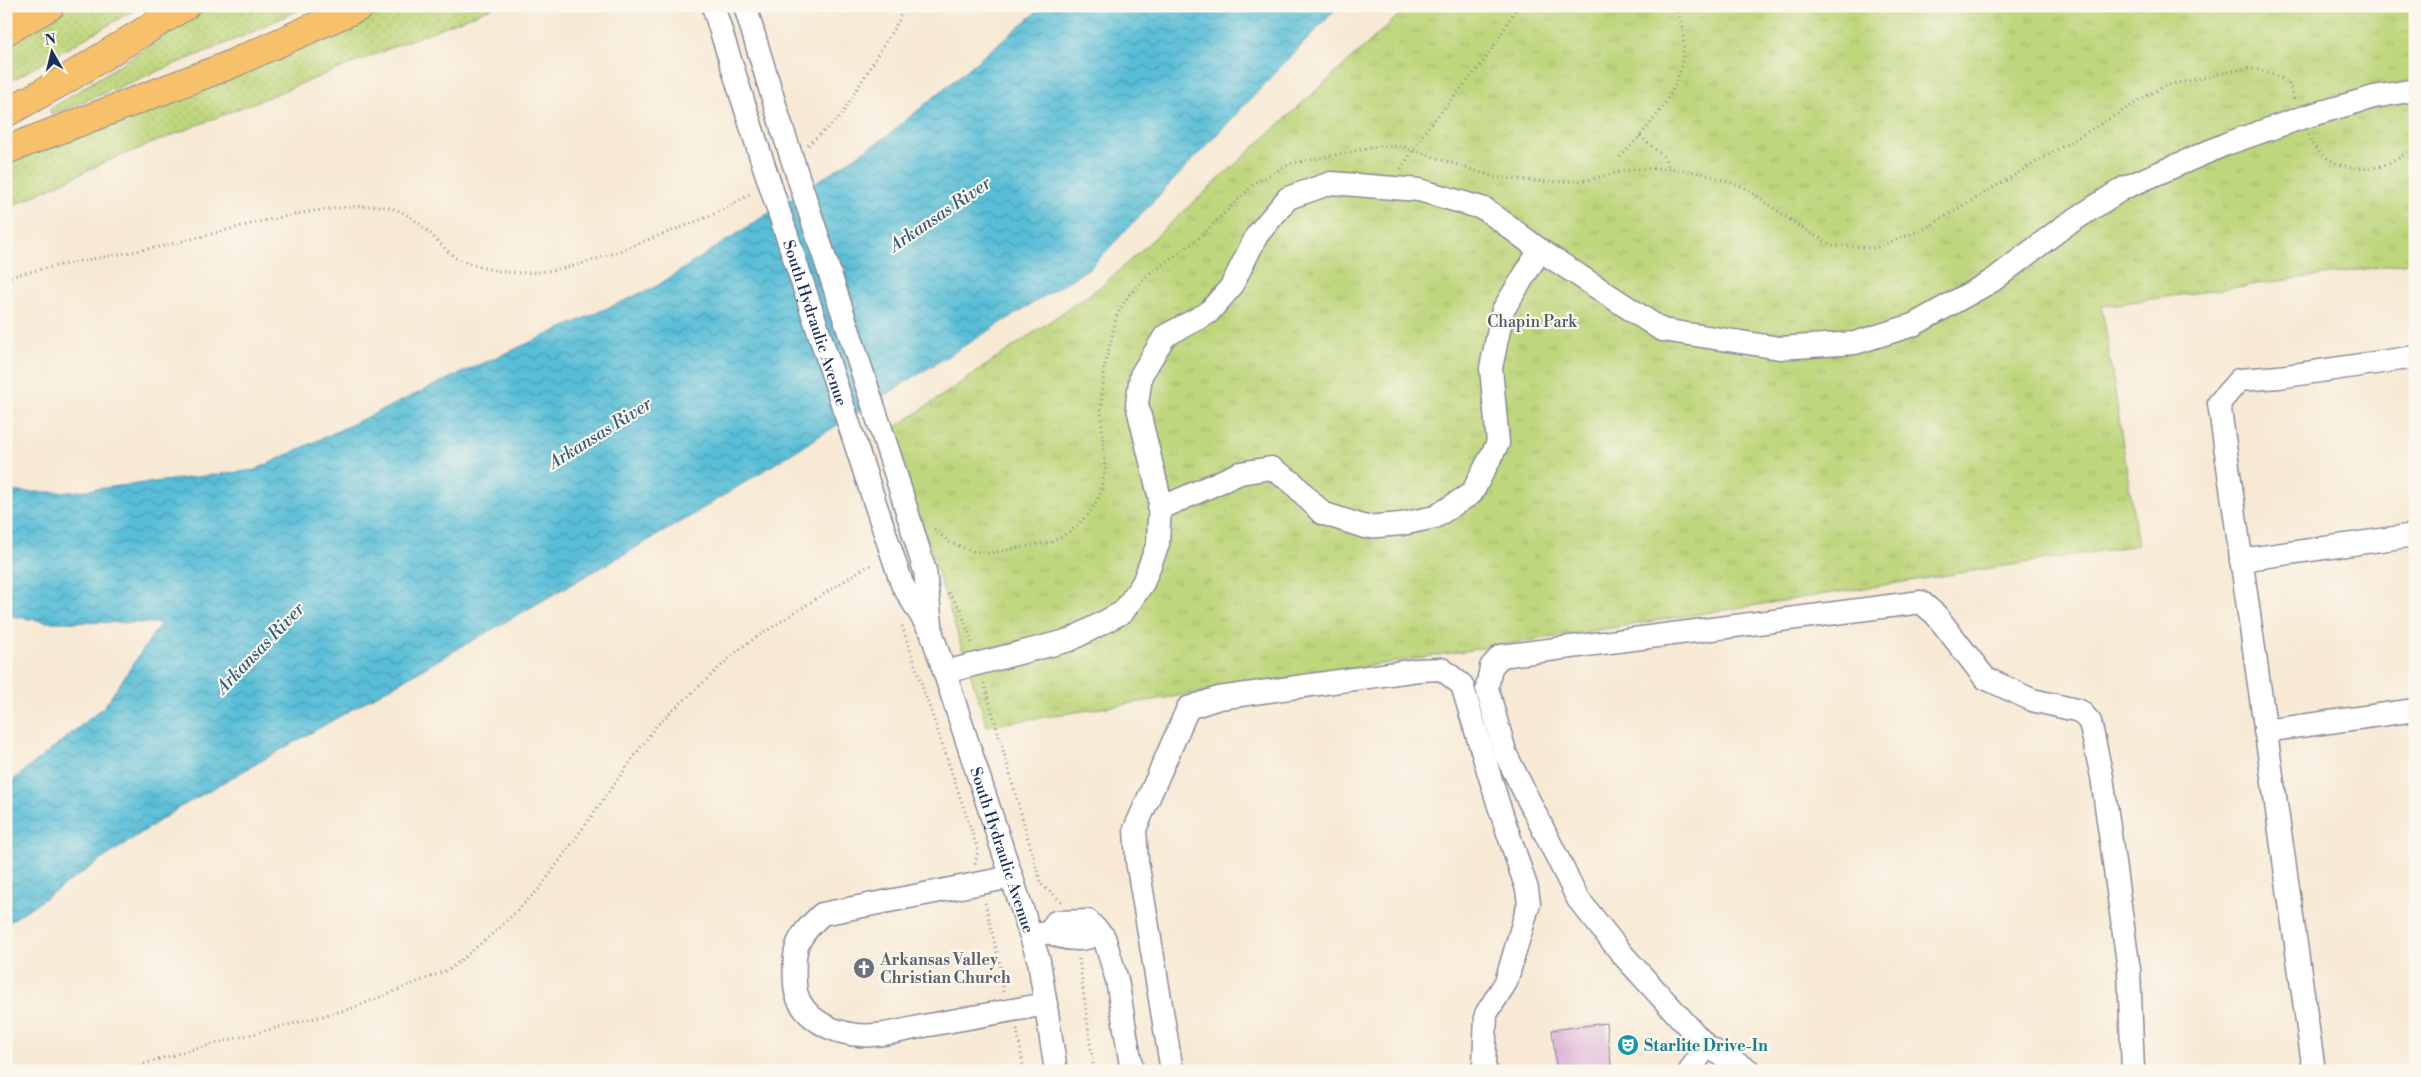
<svg xmlns="http://www.w3.org/2000/svg" width="2421" height="1077" viewBox="0 0 2421 1077" font-family="'Libre Bodoni',serif">
	<style>
		.grass { fill: url(#grass-dots); stroke: #6c826c }
		.park { fill: url(#park-tufts); stroke: #6c826c }
		.water { fill: url(#water-waves); stroke: #3a769a }
		.building { fill: #dab0d7 }
		.lines { fill: none; stroke-linecap: round; stroke-linejoin: round }
		.minor-casing { stroke: #898c99; stroke-width: 25 }
		.highway-casing { stroke: #898c99; stroke-width: 30 }
		.path { stroke: #898c99; stroke-width: 3; stroke-dasharray: 1 4; stroke-linecap: butt }
		.minor { stroke: #fff; stroke-width: 22 }
		.highway { stroke: #f7c06b; stroke-width: 28 }
		.minor-bridge-casing { stroke: #898c99; stroke-width: 25; stroke-linecap: butt }
		.minor-bridge { stroke: #fff; stroke-width: 22 }
		.labels { text-anchor: middle; stroke-width: 4.5; stroke-linejoin: round; paint-order: stroke }
		.park-label { font-size: 16px; fill: #445965; stroke: #fbf7ec }
		.street-label { font-size: 16px; fill: #1b2f5e; stroke: #fbf7ec }
		.worship-label { font-size: 16px; font-weight: bold; fill: #5b616d; stroke: #fbf7ec; text-anchor: start }
		.culture-label { font-size: 16px; font-weight: bold; fill: #0d838f; stroke: #fbf7ec; text-anchor: start }
		.water-label { font-size: 18px; font-style: italic; fill: #2e5a82; stroke: #fbf7ec }
	</style>
	<defs>
		<pattern id="grass-dots" width="8" height="8" patternUnits="userSpaceOnUse" patternTransform="scale(1.25)"><rect width="8" height="8" fill="#bed67b"/><path d="M2 2h.1M6 6h.1" fill="none" stroke="#a3b86d" stroke-width="1.8" stroke-linecap="round"/></pattern>
		<pattern id="park-tufts" width="24" height="20" patternUnits="userSpaceOnUse" patternTransform="scale(1.25)"><rect width="24" height="20" fill="#bed67b"/><path d="M3 7l-1-3M5 7V3M7 7l1-3M15 17l-1-3M17 17v-4M19 17l1-3" fill="none" stroke="#a3b86d"/></pattern>
		<pattern id="water-waves" width="16" height="10" patternUnits="userSpaceOnUse" patternTransform="scale(1.25)"><rect width="16" height="10" fill="#59bed7"/><path d="M0 5q4-4 8 0t8 0" fill="none" stroke="#499bb2"/></pattern>
	</defs>
	<rect width="100%" height="100%" fill="#fbf7ec"/>
	<filter id="ink" filterUnits="userSpaceOnUse"><feTurbulence type="fractalNoise" baseFrequency=".02" numOctaves="2"/><feDisplacementMap in="SourceGraphic" scale="10" xChannelSelector="R" yChannelSelector="G"/><feConvolveMatrix kernelMatrix="1 2 1 2 8 2 1 2 1" color-interpolation-filters="sRGB"/></filter>
	<filter id="wash" filterUnits="userSpaceOnUse"><feTurbulence type="fractalNoise" baseFrequency=".0096" numOctaves="4" result="noise"/><feDisplacementMap in="SourceGraphic" scale="20" xChannelSelector="R" yChannelSelector="G"/><feGaussianBlur stdDeviation="1.12" result="paint"/><feColorMatrix in="noise" values="0 0 0 0 0 0 0 0 0 0 0 0 0 0 0 0 0 1.4 0 .05"/><feComposite in="paint" operator="in"/></filter>
	<g filter="url(#wash)">
		<rect width="100%" height="100%" fill="#f7e9d4"/>
		<!-- grass -->
		<path class="grass" d="M72 6H141L6 84V46Z
			M212 6H307L241 37 51 115 50 109Z
			M388 6H496L105 162 6 209V163L286 53Z"/>
		<!-- park -->
		<path class="park" d="M1409 6H2415V262L2102 306 2138 545 987 726 892 430 1103 285Z"/>
		<!-- water -->
		<path class="water" d="M1044 6H1339L1091 267 691 516 177 809 6 924V786L104 707 161 623 47 622 6 615V492H70L255 470 450 378 657 286 887 136Z"/>
		<g id="blocks">
			<!-- building -->
			<path class="building" d="M1606 1023 1612 1071H1557L1552 1030Z"/>
		</g>
	</g>
	<g filter="url(#ink)">
		<use href="#blocks" fill-opacity="0" stroke="#898c99" stroke-width="1"/>
		<g class="lines">
			<!-- minor casing -->
			<g class="minor-casing">
				<g id="minor">
					<path d="M713 6 758 148"/>
					<path d="M745 6 782 128"/>
					<path id="s1" d="M895 472 925 571 932 634 1039 961 1056 1071"/>
					<path d="M870 488 902 584 928 627"/>
					<path d="M1159 509 1240 473 1271 468 1292 482 1322 513 1365 527 1402 524 1435 517 1472 493 1498 443 1491 368 1503 310 1540 250"/>
					<path d="M2241 560 2415 535"/>
					<path d="M945 672 1070 640 1123 612 1143 583 1158 544 1160 499 1137 404 1141 375 1165 336 1208 313 1231 287 1257 235 1288 198 1331 183 1419 190 1485 209 1540 250 1662 330 1780 348 1855 343 1913 325 1992 281 2063 227 2124 188 2226 144 2301 118 2374 97 2415 90"/>
					<path d="M2265 731 2415 710"/>
					<path d="M1012 877 822 914C795 939 793 948 795 984 796 1011 822 1028 846 1033 872 1040 903 1030 929 1025 968 1018 1007 1011 1046 1004"/>
					<path d="M1050 932C1063 940 1085 942 1098 933"/>
					<path d="M1031 936 1050 932 1056 922 1088 921 1104 937 1117 980 1132 1071"/>
					<path d="M1172 1071 1137 861 1135 829 1188 708 1219 698 1418 670 1442 669 1462 685 1498 803 1527 889 1529 903 1506 982 1486 1014 1484 1066 1486 1071"/>
					<path d="M1690 1071 1706 1046"/>
					<path d="M1750 1071 1706 1046 1623 955 1578 899 1506 755 1487 688 1491 667 1501 656 1921 602 1936 615 1985 678 2032 700 2080 711 2090 722 2102 777 2129 970 2133 1071"/>
					<path d="M2314 1071 2219 403 2239 380 2279 377 2415 357"/>
				</g>
			</g>
			<!-- highway casing -->
			<g class="highway-casing">
				<path id="highway" d="M6 31 50 6
					M6 113 65 80 185 6
					M6 150 227 66 361 6"/>
			</g>
			<!-- path -->
			<path class="path" d="M2308 135C2318 161 2349 172 2376 167 2390 165 2403 155 2415 148
				M1640 136 1664 157 1669 168
				M808 145 840 117 899 20 902 6
				M1620 157C1662 114 1700 70 1676 6
				M1401 169 1425 131 1485 60 1518 6
				M6 278C56 264 107 257 158 247 229 231 302 206 375 206 405 206 422 226 442 245 446 249 451 255 456 258 528 291 591 262 658 236 690 224 723 213 751 193
				M934 529 949 542 972 551 991 553 1051 542 1071 531 1089 514 1100 495 1105 469 1101 408 1104 369 1117 315 1128 296 1149 274 1197 240 1256 182 1290 164 1379 146 1404 147 1494 177 1549 182 1582 181 1633 169 1669 168 1702 173 1744 187 1796 224 1831 245 1875 248 1924 229 2164 86 2248 68 2271 73 2288 82 2294 99
				M948 593 960 608 973 646
				M902 626 978 850 975 864
				M984 683 1041 884 1062 902
				M985 903 1003 977V992
				M1079 959 1094 1071
				M1017 1029 1024 1071
				M120 1071 190 1050 350 1009 450 969 497 930 540 888 656 726 743 646 864 568 874 564"/>
			<!-- minor -->
			<use href="#minor" class="minor"/>
			<!-- highway -->
			<use href="#highway" class="highway"/>
			<!-- minor-bridge casing -->
			<g class="minor-bridge-casing">
				<g id="minor-bridge">
					<path d="M782 128 895 472"/>
					<path id="s2" d="M758 148 870 488"/>
				</g>
			</g>
			<!-- minor-bridge -->
			<use href="#minor-bridge" class="minor-bridge"/>
		</g>
	</g>
	<!-- icons -->
	<defs>
		<g id="church-disc" transform="scale(1.125)"><circle r="9.5" fill="#6b7280" stroke="#fbf7ec"/><path d="M-1.2-6h2.4v3.5h3.3v2.4h-3.3V6h-2.4V-.1h-3.3v-2.4h3.3Z" fill="#fff"/></g>
		<g id="theatre-disc" transform="scale(1.125)"><circle r="9.5" fill="#0f9aa8" stroke="#fbf7ec"/><path d="M-5-5.5Q0-4 5-5.5V0Q5 5 0 6Q-5 5-5 0ZM-3.3-2.5H-1v1.5H-3.3ZM1-2.5H3.3v1.5H1ZM-2.8 1Q0 5.5 2.8 1Z" fill="#fff"/></g>
	</defs>
	<g fill-rule="evenodd">
		<use href="#church-disc" x="864" y="968"/>
		<use href="#theatre-disc" x="1628" y="1045"/>
	</g>
	<g class="labels">
		<!-- park labels -->
		<g class="park-label">
			<text x="1532" y="327">Chapin Park</text>
		</g>
		<!-- street labels -->
		<g class="street-label">
			<text dy="6" stroke="none"><textPath href="#s2" startOffset="184">South Hydraulic Avenue</textPath></text>
			<text dy="6" stroke="none"><textPath href="#s1" startOffset="394">South Hydraulic Avenue</textPath></text>
		</g>
		<!-- worship labels -->
		<g class="worship-label">
			<text x="880" y="965">Arkansas Valley<tspan x="880" dy="18">Christian Church</tspan></text>
		</g>
		<!-- culture labels -->
		<g class="culture-label">
			<text x="1644" y="1051">Starlite Drive-In</text>
		</g>
		<!-- water labels -->
		<g class="water-label">
			<text transform="translate(940 214) rotate(-34)" y="6">Arkansas River</text>
			<text transform="translate(600 433) rotate(-32)" y="6">Arkansas River</text>
			<text transform="translate(260 648) rotate(-46)" y="6">Arkansas River</text>
		</g>
	</g>
	<!-- margin -->
	<rect width="2421" height="1077" fill="none" stroke="#fbf7ec" stroke-width="25"/>
	<!-- north arrow -->
	<g transform="translate(52 52) rotate(352)" stroke="#fbf7ec" stroke-width="4" paint-order="stroke">
	<path d="M0-4L9 19L0 12L-9 19Z" fill="#1b2f5e"/>
	<text y="-8" font-size="14" font-weight="bold" text-anchor="middle" fill="#1b2f5e">N</text>
	</g>
</svg>
